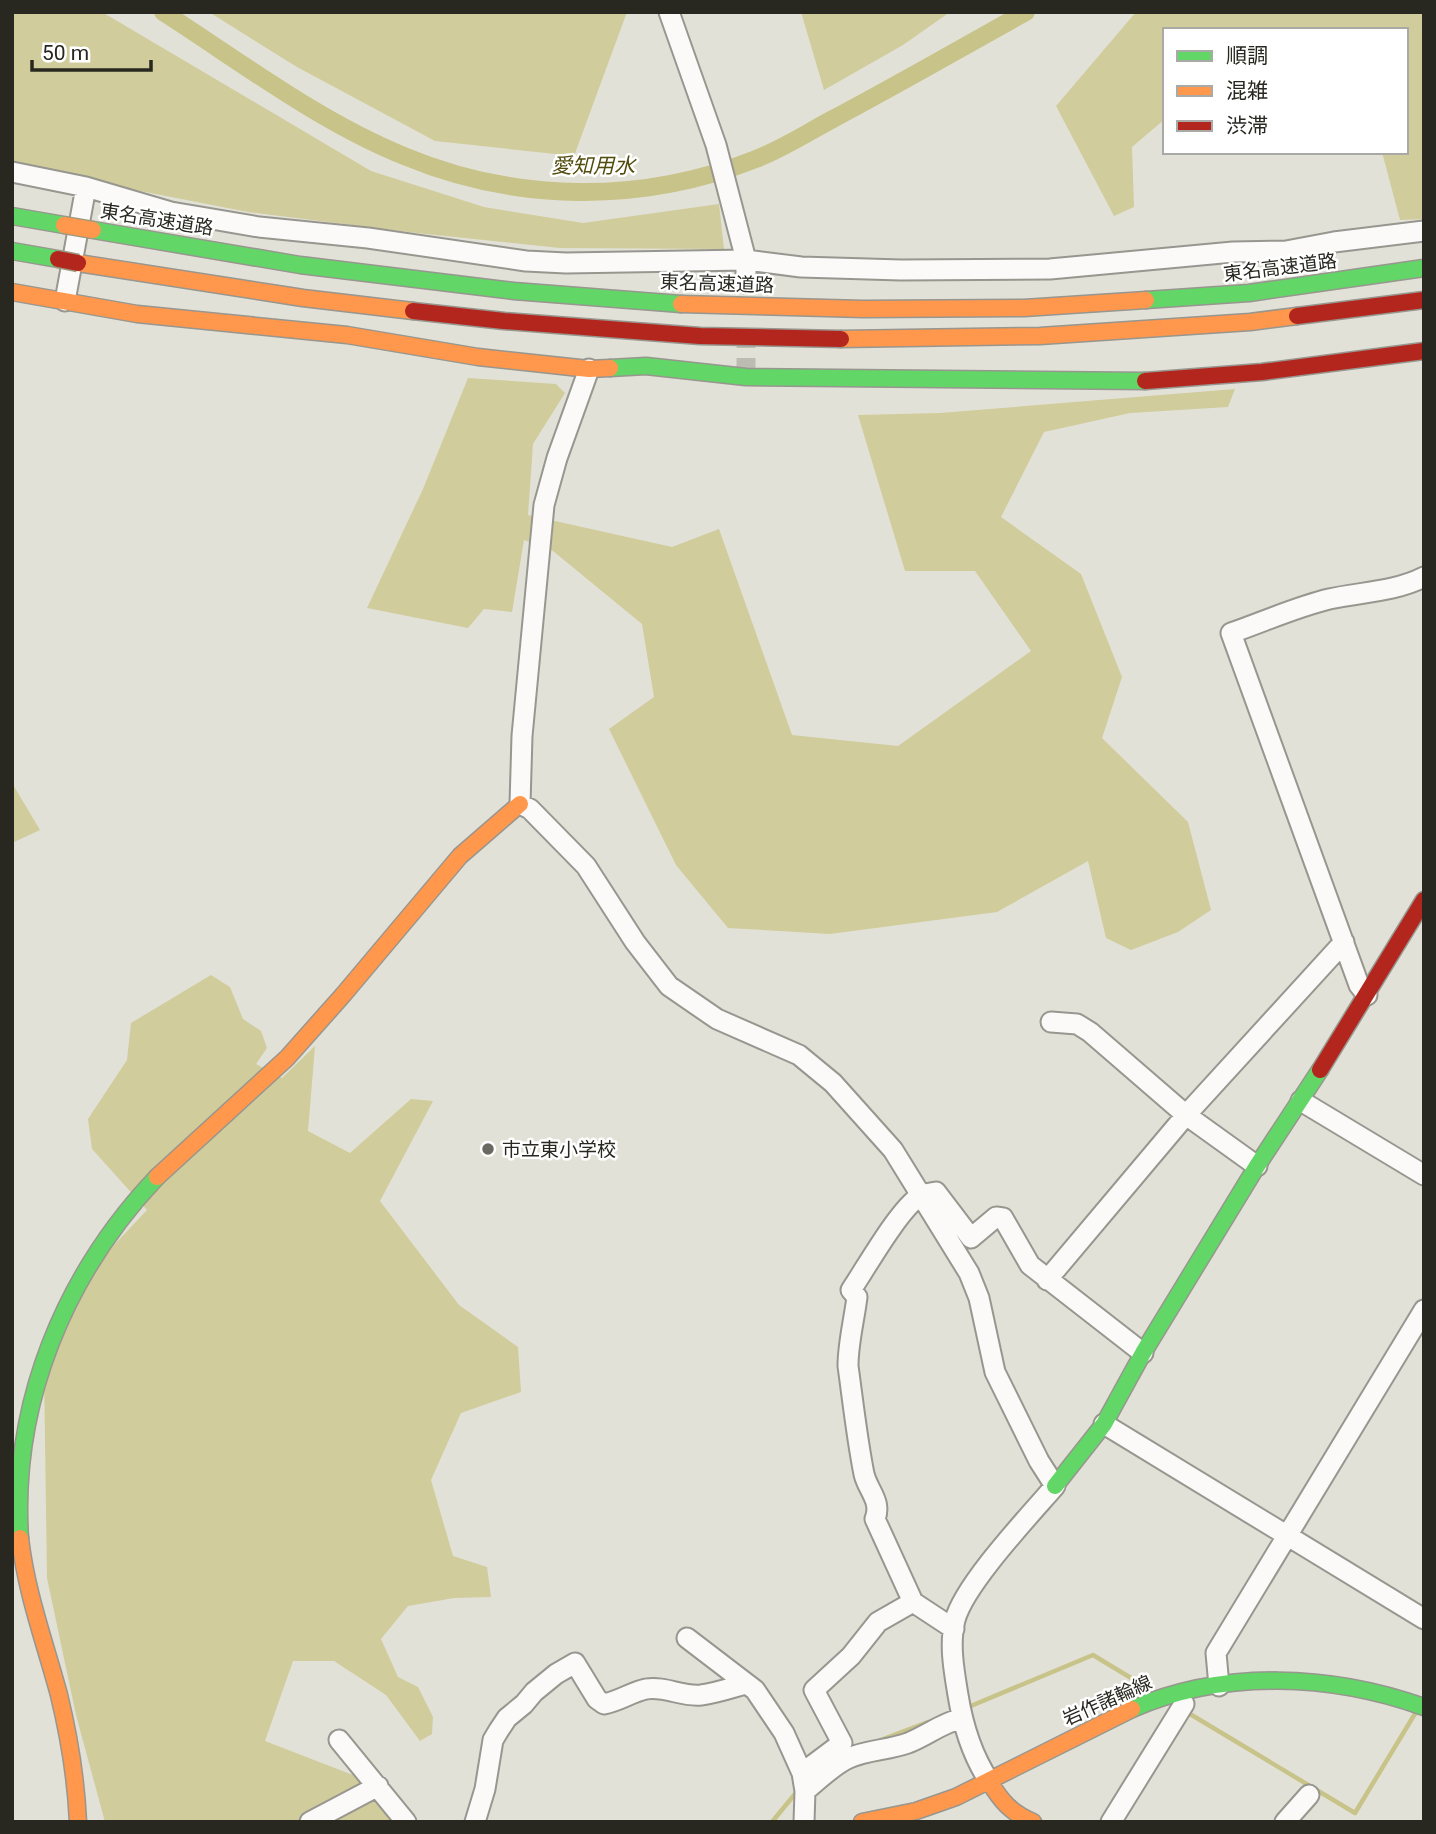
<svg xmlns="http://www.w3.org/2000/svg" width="1436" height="1834" viewBox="0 0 1436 1834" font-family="Roboto,'Noto Sans JP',sans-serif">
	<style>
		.forest { fill: #d0cc9b }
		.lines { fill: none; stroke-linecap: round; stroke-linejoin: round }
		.stream { stroke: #c8c388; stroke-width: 4.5 }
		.canal { stroke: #c8c388; stroke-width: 18 }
		.street-tunnel { stroke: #bdbcb3; stroke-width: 19; stroke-dasharray: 19 10; stroke-linecap: butt }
		.street-casing { stroke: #97968f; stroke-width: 23 }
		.fast-casing { stroke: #97968f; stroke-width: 19 }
		.slow-casing { stroke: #97968f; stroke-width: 19 }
		.jam-casing { stroke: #97968f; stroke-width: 19 }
		.street { stroke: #fbfaf9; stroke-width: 19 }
		.fast { stroke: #63d668; stroke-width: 16 }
		.slow { stroke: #ff974d; stroke-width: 16 }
		.jam { stroke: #b3261e; stroke-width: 16 }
		.slow-bridge-casing { stroke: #9a987e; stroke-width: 19; stroke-linecap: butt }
		.jam-bridge-casing { stroke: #9a987e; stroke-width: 19; stroke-linecap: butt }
		.slow-bridge { stroke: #ff974d; stroke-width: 16 }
		.jam-bridge { stroke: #b3261e; stroke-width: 16 }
		.poi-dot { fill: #696961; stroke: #fff; stroke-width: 2.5 }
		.labels { text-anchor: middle; stroke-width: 5; stroke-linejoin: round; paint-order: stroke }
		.street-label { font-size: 19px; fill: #282821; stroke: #fff }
		.poi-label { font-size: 19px; fill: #282821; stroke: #fff; text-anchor: start }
		.water-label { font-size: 21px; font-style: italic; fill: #524d0f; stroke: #fff }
	</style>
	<rect width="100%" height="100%" fill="#e2e1d7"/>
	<!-- forest -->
	<path class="forest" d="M12 12H102L371 171 484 207 583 223 719 204 724 249 560 248 417 233 248 212 12 166Z
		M209 12H627L574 156 435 141 297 67Z
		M801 12H950L903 45 824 90Z
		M1136 12H1424V219L1400 220 1382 152H1406V30H1165V119L1132 147 1134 207 1114 216 1056 106Z
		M468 378 556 384 565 393 533 444 528 515 672 547 719 529 792 735 898 746 1031 651 975 571H905L858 415 940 413 1235 389 1228 407 1130 413 1044 432 1001 517 1081 574 1122 677 1102 738 1188 822 1211 910 1178 932 1131 950 1106 938 1088 861 997 912 830 934 728 928 676 865 609 729 654 697 642 624 553 551 524 540 512 612 484 609 468 628 367 608 423 489Z
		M12 783 40 830 12 843Z
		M211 975 230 987 243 1019 261 1031 267 1048 256 1064 282 1078 315 1046 308 1131 350 1153 411 1099 433 1101 380 1201 459 1305 518 1347 521 1392 461 1413 431 1480 453 1556 487 1567 491 1597 454 1598 408 1606 381 1639 398 1677 418 1687 433 1717 432 1734 420 1741 386 1695 334 1661H293L265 1741 358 1777 416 1822H105L76 1715 47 1578 44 1370 98 1262 147 1210 92 1149 88 1119 127 1060 131 1023Z"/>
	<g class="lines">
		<!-- stream -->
		<path class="stream" d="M966 1708 1093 1655 1136 1681
			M1190 1714 1355 1813 1416 1712
			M878 1741 928 1722
			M772 1822 799 1789"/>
		<!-- canal -->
		<path class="canal" d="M163 12C241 62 318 121 404 156 517 203 642 204 756 159 782 149 807 133 831 120 897 85 961 48 1026 12"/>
		<!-- street-tunnel -->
		<path class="street-tunnel" d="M746 377V329"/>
		<!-- street casing -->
		<g class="street-casing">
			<path id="street" d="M669 12 716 145 746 260V283
				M12 172 86 187 171 212 259 227 368 238 526 261 566 263 746 260 801 267 901 270 1050 269 1233 252 1286 251 1334 242 1424 231
				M65 301 86 187
				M589 369 557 458 544 505 522 736 520 804 530 809 586 866 635 942 669 986 717 1019 799 1055 833 1083 893 1150 969 1273 979 1298 995 1372 1039 1461 1055 1486C1029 1516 964 1585 955 1620 949 1644 954 1671 958 1695 963 1726 972 1755 989 1781
				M1367 995 1359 985 1231 633C1263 622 1296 607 1329 599 1361 592 1394 592 1424 577
				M1051 1022 1077 1024 1090 1032 1186 1115 1257 1166
				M1301 1101 1424 1175
				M1047 1280 1186 1115 1344 942
				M1104 1424 1424 1619
				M954 1629 913 1602 875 1519C882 1501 868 1491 864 1474 857 1439 853 1402 848 1366 848 1343 854 1321 857 1297L851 1290C866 1268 899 1209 920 1196 924 1194 931 1193 936 1192L971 1238 996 1217 1003 1218 1030 1265 1143 1353
				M687 1638 755 1690 784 1733 802 1773 805 1791 804 1822
				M1219 1686 1216 1653 1424 1310
				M339 1740 406 1822
				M802 1773 842 1743 814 1690 851 1656 878 1622 913 1602
				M805 1791C819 1780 833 1765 849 1758 867 1750 889 1750 908 1743 928 1735 940 1724 962 1718
				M310 1822 378 1786
				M475 1822 485 1789 493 1740 499 1730 507 1718 524 1704 534 1692 556 1674 575 1663 597 1699 604 1704C619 1701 632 1692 646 1689 666 1686 682 1697 701 1695 716 1693 731 1688 745 1684
				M1111 1822 1184 1704
				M1285 1822 1309 1795"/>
		</g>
		<!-- fast casing -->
		<g class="fast-casing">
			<path id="fast" d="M12 216 64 225
				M93 230 300 265 514 291 681 304
				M12 251 58 259
				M1146 300 1249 293 1424 268
				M610 368 646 366 746 377 1145 381
				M1055 1486 1104 1424 1143 1353 1257 1166 1320 1070
				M20 1538C11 1403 65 1274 157 1177
				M1132 1709C1225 1669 1331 1674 1424 1707"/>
		</g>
		<!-- slow casing -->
		<g class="slow-casing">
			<path id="slow" d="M78 263 303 298 413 311
				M12 292 137 314 347 335 478 357 589 369 610 368
				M681 304 863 309 1024 308 1146 300
				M841 339 1040 336 1250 322 1297 316
				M157 1177 287 1058 343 995 460 856 520 804
				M20 1538C26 1592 45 1643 59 1695 69 1736 76 1779 78 1822
				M989 1781C1001 1801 1011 1813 1033 1822
				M862 1822 916 1811 956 1797 1132 1709"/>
		</g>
		<!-- jam casing -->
		<g class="jam-casing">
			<path id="jam" d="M413 311 504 321 700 336 841 339
				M1297 316 1424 300
				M1145 381 1262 372 1424 351
				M1320 1070 1424 900"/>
		</g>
		<!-- street -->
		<use href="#street" class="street"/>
		<!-- fast -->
		<use href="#fast" class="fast"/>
		<!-- slow -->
		<use href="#slow" class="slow"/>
		<!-- jam -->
		<use href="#jam" class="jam"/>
		<!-- slow-bridge casing -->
		<g class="slow-bridge-casing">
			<path id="slow-bridge" d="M64 225 93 230"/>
		</g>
		<!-- jam-bridge casing -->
		<g class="jam-bridge-casing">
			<path id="jam-bridge" d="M58 259 78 263"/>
		</g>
		<!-- slow-bridge -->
		<use href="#slow-bridge" class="slow-bridge"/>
		<!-- jam-bridge -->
		<use href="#jam-bridge" class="jam-bridge"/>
	</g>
	<!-- markers -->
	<circle class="poi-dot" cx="488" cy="1149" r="7"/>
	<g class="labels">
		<!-- street labels -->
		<g class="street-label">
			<text transform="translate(157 219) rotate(9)" y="7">東名高速道路</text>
			<text transform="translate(1280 267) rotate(-7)" y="7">東名高速道路</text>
			<text transform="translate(717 283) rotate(2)" y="7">東名高速道路</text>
			<text transform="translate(1107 1700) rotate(-24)" y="7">岩作諸輪線</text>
		</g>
		<!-- poi labels -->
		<g class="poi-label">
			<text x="502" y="1156">市立東小学校</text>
		</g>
		<!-- water labels -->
		<g class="water-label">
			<text x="593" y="173">愛知用水</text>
		</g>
	</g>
	<!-- border -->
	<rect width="1436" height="1834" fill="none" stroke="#282821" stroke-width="28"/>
	<!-- legend -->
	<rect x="1163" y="28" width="245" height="126" fill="#ffffff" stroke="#a9a9a6" stroke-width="2"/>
	<rect x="1177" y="51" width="35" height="10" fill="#63d668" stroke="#a9a9a6" stroke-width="2"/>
	<text x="1226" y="63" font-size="21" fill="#282821">順調</text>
	<rect x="1177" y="86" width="35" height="10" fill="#ff974d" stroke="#a9a9a6" stroke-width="2"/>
	<text x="1226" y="98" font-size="21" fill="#282821">混雑</text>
	<rect x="1177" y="121" width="35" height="10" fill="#b3261e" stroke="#a9a9a6" stroke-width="2"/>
	<text x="1226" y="133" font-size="21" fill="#282821">渋滞</text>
	<!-- scale -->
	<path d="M32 60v10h119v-10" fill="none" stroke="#282821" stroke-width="3.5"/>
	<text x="42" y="60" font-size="21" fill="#282821" stroke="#ffffff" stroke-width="5" paint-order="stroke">50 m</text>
</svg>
